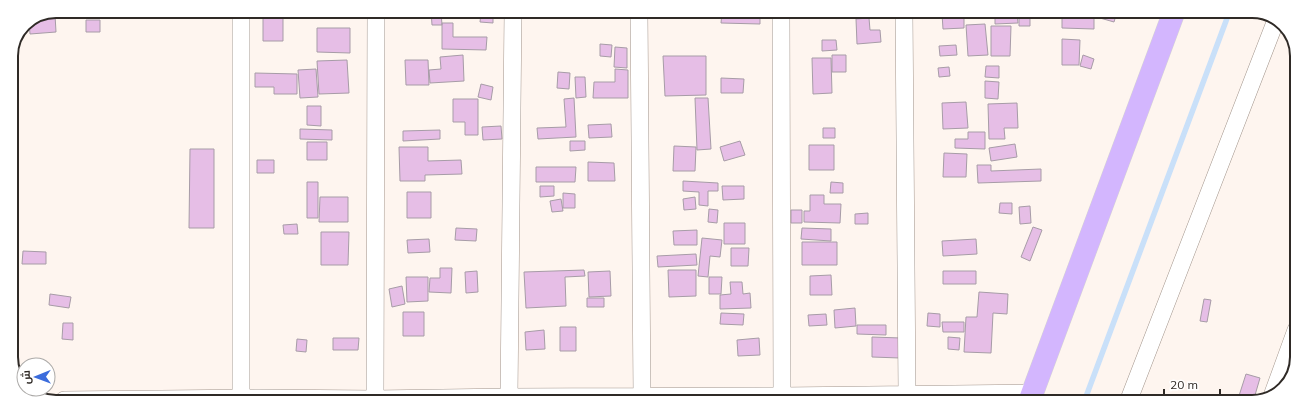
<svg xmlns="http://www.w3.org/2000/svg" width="1308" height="413" viewBox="0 0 1308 413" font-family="Mulish,Cairo,sans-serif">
	<rect width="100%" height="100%" fill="#fef5ef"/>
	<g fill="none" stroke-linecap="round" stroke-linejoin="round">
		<path stroke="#c9e0f9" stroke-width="5.5" d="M1084,402L1229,13"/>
	</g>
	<path fill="#e6bee6" stroke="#a79ca7" d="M321,11H358V16L321,15Z
		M431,11L441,12L442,25H432Z
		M722,12H760V24L721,23Z
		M824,12H845V13L824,14Z
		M1101,12H1117L1114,22L1100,18Z
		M481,13H493V23L480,22Z
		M942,14H964V28L943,29Z
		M1017,14L1018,23L995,24V15Z
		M1019,14H1030V26H1019Z
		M1062,14L1094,15V29L1062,28Z
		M45,15H55L56,32L30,34L29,22Z
		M263,18H283V41H263Z
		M869,18L870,30H880L881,42L857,44L856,19Z
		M86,20H100V32H86Z
		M442,23H453V37H487L486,50L442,49Z
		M985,24L988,55L968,56L966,25Z
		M991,26H1011L1010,56H991Z
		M317,28H350V53L317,52Z
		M1062,39L1080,40L1079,65H1062Z
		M822,40H836L837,50L822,51Z
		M600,44L612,45L611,57L600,56Z
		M956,45L957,55L940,56L939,46Z
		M615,47L627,48V68L614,67Z
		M463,55L464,81L430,83L429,70L441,69L440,57Z
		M832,55H846V72H832Z
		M1083,55L1094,59L1091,69L1080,66Z
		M663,56H706V95L665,96Z
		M812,58H831L832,93L813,94Z
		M347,60L349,93L319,94L317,61Z
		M405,60H428L429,85H406Z
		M986,66H999V78L985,77Z
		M949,67L950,76L939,77L938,68Z
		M316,69L318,97L300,98L298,70Z
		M615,69L628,70V98H593L594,82H615Z
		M558,72L570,73L569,89L557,88Z
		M255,73L297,74V94H274V87H255Z
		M575,77H585L586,97L576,98Z
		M721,78L744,79L743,93H721Z
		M985,81L999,82L998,99L985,98Z
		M481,84L493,87L491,100L478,97Z
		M574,98L576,137L538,139L537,128L566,127L564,99Z
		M695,98H708L711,149L697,150Z
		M453,99H478V135H465V122H453Z
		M966,102L968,128L943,129L942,103Z
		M1017,103L1018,128H1004L1005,139H989L988,104Z
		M307,106H321V126L307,125Z
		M611,124L612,137L589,138L588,125Z
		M501,126L502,139L483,140L482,127Z
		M823,128H835V138H823Z
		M300,129L332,130V140L300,139Z
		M440,130V139L403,141V131Z
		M968,132H985V149L955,148V139H968Z
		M570,141H585V150L570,151Z
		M740,141L745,155L724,161L720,147Z
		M307,142H327V160H307Z
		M1015,144L1017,157L991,161L989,148Z
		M809,145H834V170H809Z
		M674,146L696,147L695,171H673Z
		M399,147H428V161L461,160L462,174L425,175V181H400Z
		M190,149H214V228H189Z
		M944,153L967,154L966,177H943Z
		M257,160H274V173H257Z
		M588,162L614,163L615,181H588Z
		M977,165H991V171L1041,169V181L978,183Z
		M536,167H576L575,182H536Z
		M683,181L718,183V191H708V206L699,205V192L683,191Z
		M307,182H318V218H307Z
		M831,182L843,183V193H830Z
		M540,186H554V196L540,197Z
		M722,186H744V199L723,200Z
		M407,192H431V218H407Z
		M563,193L575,194V208H563Z
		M810,195H824V204H841L840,223L804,222V211H810Z
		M320,197H348V222H319Z
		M695,197L696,209L684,210L683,199Z
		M561,199L563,211L552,212L550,201Z
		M1000,203H1012V214L999,213Z
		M1030,206L1031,223L1020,224L1019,207Z
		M709,209L718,210L717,223L708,222Z
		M791,210H802V223H791Z
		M868,213V224H855V214Z
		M724,223H745V244H724Z
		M297,224L298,234H284L283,225Z
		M1033,227L1042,230L1030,261L1021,257Z
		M456,228L477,229L476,241L455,240Z
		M802,228L831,229V241L801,239Z
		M697,230V245H674L673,231Z
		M321,232H349L348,265H321Z
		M702,238L722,240L720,257L710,256L708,277L698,276Z
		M429,239L430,252L408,253L407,240Z
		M976,239L977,254L943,256L942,241Z
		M802,242H837V265H802Z
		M731,248H749L748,266H731Z
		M23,251L46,252V264H22Z
		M696,254L697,265L658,267L657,256Z
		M440,268H452L451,293L429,292L430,278H440Z
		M584,270L585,276L565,277L566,306L526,308L524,272Z
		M668,270H696V296L669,297Z
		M477,271L478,292L466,293L465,272Z
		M610,271L611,296L589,297L588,272Z
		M943,271H976V284H943Z
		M831,275L832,295H810V276Z
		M406,277H428V301L407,302Z
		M709,277H722L721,294H709Z
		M730,282H742L743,294L750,293L751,308L720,309V295L731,294Z
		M402,286L405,304L392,307L389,289Z
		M979,292L1008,294L1007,314L993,313L991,353L964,352L966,317H977Z
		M50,294L71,297L69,308L49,305Z
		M587,298H604V307H587Z
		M1204,299L1211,300L1207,322L1200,321Z
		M855,308L856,326L835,328L834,310Z
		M403,312H424V336H403Z
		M721,313L744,314L743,325L720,324Z
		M928,313L940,314V327L927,326Z
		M826,314L827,325L809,326L808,315Z
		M942,322H964V332H943Z
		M63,323H73V340L62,339Z
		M857,325H886V335L857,334Z
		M560,327H576V351H560Z
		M544,330L545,349L526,350L525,332Z
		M872,337L901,338L900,358L872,357Z
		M948,337L960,338L959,350L948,349Z
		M333,338H359L358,350H333Z
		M759,338L760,355L738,356L737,340Z
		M297,339L307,340L306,352L296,351Z
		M1246,374L1260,378L1253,402H1237Z"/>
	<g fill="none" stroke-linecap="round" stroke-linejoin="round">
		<g stroke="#a3968d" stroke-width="18">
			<path id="minor" d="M639,12L642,396
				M781,12L782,396
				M904,12L907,393
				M1272,396L1296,330
				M509,397L513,12
				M241,398V11
				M375,399L376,11
				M64,400L259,398L375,399L509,397L782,396L1033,393
				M1128,402L1276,20"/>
		</g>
		<g stroke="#d5d4d4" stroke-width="23">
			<path id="primary" d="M1029,402L1174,12"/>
		</g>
		<use href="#minor" stroke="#fff" stroke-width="17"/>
		<use href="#primary" stroke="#d3b6fe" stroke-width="22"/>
	</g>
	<path d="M0 0H1308V413H0ZM56 18H1252A38 38 0 0 1 1290 56V357A38 38 0 0 1 1252 395H56A38 38 0 0 1 18 357V56A38 38 0 0 1 56 18Z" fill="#fff" fill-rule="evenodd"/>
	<path fill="none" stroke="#2f2a26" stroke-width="2" d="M56 18H1252A38 38 0 0 1 1290 56V357A38 38 0 0 1 1252 395H56A38 38 0 0 1 18 357V56A38 38 0 0 1 56 18Z"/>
	<g transform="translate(36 377) rotate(269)"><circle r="19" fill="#ffffff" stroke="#acaaa8"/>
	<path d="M0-3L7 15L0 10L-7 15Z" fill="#3b6cdc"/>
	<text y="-6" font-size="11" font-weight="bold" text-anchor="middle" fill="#2f2a26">ش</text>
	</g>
	<path d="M1164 389v6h56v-6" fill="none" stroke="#2f2a26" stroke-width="2"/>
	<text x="1170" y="389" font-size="12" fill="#2f2a26" stroke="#ffffff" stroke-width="3" paint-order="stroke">20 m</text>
</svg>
